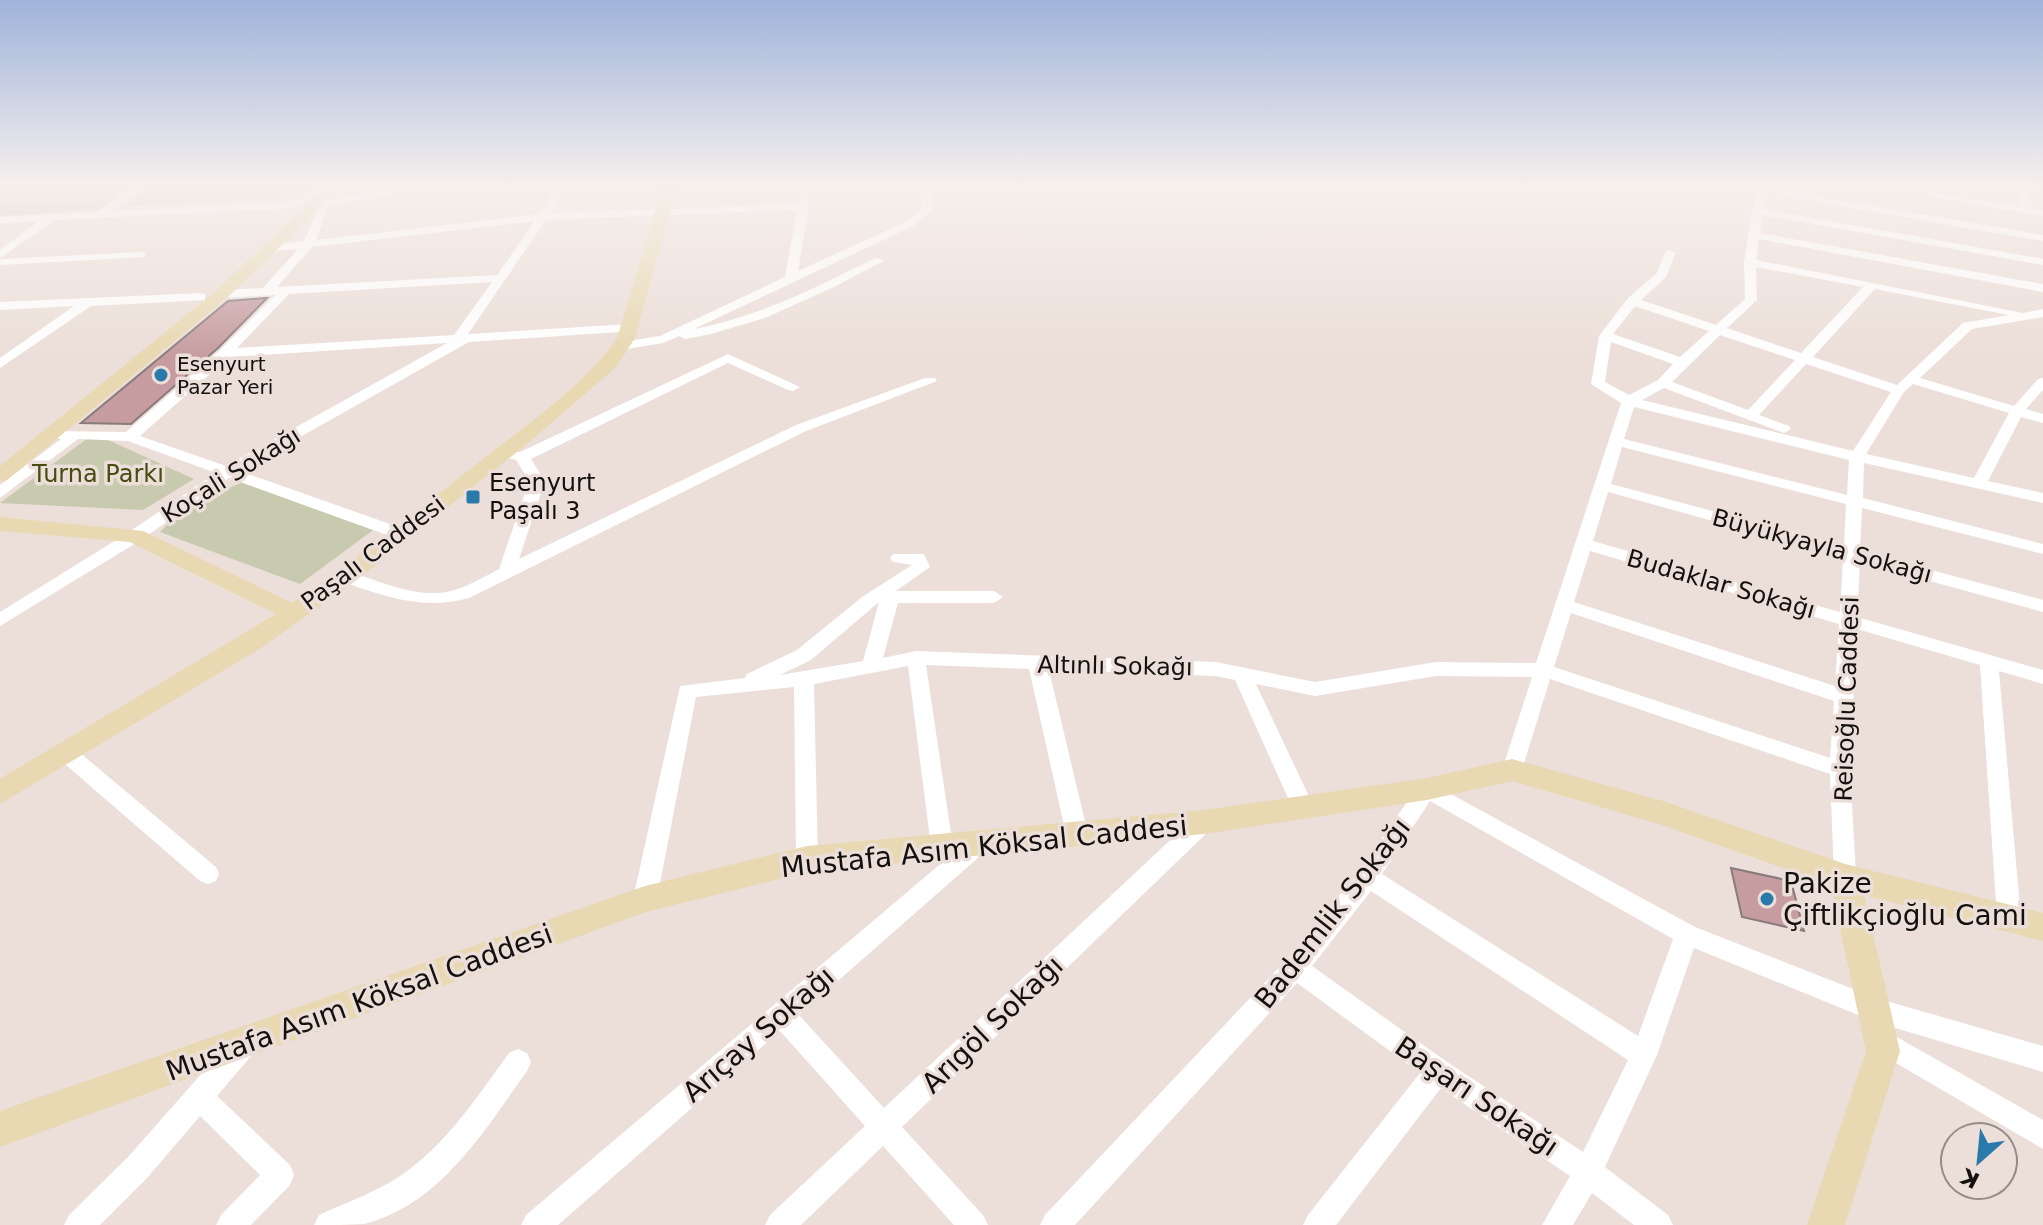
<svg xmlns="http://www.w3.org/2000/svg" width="2043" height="1225" viewBox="0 0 2043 1225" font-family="'DejaVu Sans',sans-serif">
	<rect width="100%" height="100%" fill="#ecded8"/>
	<path fill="#c7caaf" d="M11,186H132L101,209L0,216V191Z
		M152,186H318L276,198L129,206L128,203Z
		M88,438L106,439L194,479L143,510L0,503Z
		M251,479L380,525L300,584L160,532C184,506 218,492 251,479Z"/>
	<path fill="#c69ca0" stroke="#887b7b" stroke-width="2" d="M267,298L218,348L131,424L81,423L228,301Z
		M1731,868L1791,881L1804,931L1742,917Z"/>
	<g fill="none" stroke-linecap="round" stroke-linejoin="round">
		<path fill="#fff" fill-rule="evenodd" d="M135,186H147L112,211L292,202L321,186H334L293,208L55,220L0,258V250L39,221L0,223V217L97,212Z
			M413,186H439L328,206L316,240L539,214L555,186H565L550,213L799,204L802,186H812L798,271L905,222L921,210V186H931V211L913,226L694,329C758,317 817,287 875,258L885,260L836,286L765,318L711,334L685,339L679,336L663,343L621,350L614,346L616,343L660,336L785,277L797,210L546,220L468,334L629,324L635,328L634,331L469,342L240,471L407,530L409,534L407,538H395L229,478L141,540L0,626V612L129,532L216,473L128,441L78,439L0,498V485L61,439L49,437V431L126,432L220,350L275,295L222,298L216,294L222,290L263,288L298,249L273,251L267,248L273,245L304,241L318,210L313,205L315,202ZM535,221L497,275L277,287L312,247ZM492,282L454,335L237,348L289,294ZM447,343L226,466L140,436L229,357Z
			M1756,186L2043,235V241L1765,193L1763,209L2043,259V265L1762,215L1760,233L2043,284V292L1759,239L1756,260L2023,313L2043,309V317L1972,329L1920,378L2014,406L2038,379L2043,378V390L2026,409L2043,414V423L2021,417L1988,481L2043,493V503L1864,463L1863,498L2043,544V554L1862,508L1860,551L2043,600V612L1860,562L1857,617L2043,670V684L1999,671L2021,918L2017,925L2009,928L2001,925L1997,918L1980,665L1857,629L1850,769L1856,877L1853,884L1845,887L1837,884L1834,877L1830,774L1550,679L1522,770L1519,776L1512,778L1505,776L1502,770L1532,677L1436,676L1315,696L1256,684L1314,807L1311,813L1303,816L1295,813L1292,807L1235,680L1216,676L1049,670L1088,834L1085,840L1077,843L1069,840L1066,834L1029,669L926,665L953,847L950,854L942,856L934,854L931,847L908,666L814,684L818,859L815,866L807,868L799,866L796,859L794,687L696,697L657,899L653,906L645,909L637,906L633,899L680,686L745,678L747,674L797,650L862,597L912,565L893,562L890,558L893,554H924L930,567L896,591H994L1003,597L994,603H898L883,658L916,651L1216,662L1315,682L1436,662L1536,663L1621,403L1591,384L1599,336L1628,298L1657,273L1666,250L1676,252L1666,277L1641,300L1716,325L1745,299L1744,262ZM1756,267L1863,287L1801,353L1727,328L1757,300ZM1875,289L2009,315L1963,323L1897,385L1813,357ZM1635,306L1709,331L1680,357L1613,334ZM1720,335L1795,360L1748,410L1672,382ZM1611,342L1673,364L1658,380L1629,395L1605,382ZM1806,364L1891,392L1853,451L1642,400L1664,388L1784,433L1791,429L1789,426L1759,415ZM1913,384L2009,413L1974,478L1866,454L1904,392ZM1634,407L1849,460L1847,495L1624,439ZM1622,447L1846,504L1844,546L1611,484ZM1608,492L1843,557L1840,612L1593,541ZM1590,551L1839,624L1835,686L1574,602ZM879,602L863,661L780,675L811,660ZM1571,613L1834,701L1830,758L1554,667Z
			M1866,186H1892L2022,206L2015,186H2025L2033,208L2043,210V216Z
			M141,252L145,253V257L0,265V259Z
			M201,293L205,294V300L91,306L0,368V358L74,306L0,310V302Z
			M728,354L800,387L793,391L788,390L728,363L531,459L545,481L519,559L796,425L925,378H935L937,381L806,431L469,598C423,611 383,596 340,581L337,577L346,571C382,581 421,602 458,589C472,584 486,576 499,569L529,481L516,460L498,456V450L520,452Z
			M66,745L73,747L216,867L219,874L216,881L208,884L200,881L59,759L56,753L59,747Z
			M1427,781L1695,927L1876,998L2043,1046V1072L1875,1022L1694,948L1657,1055L1605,1167L1668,1215L1673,1225H1634L1592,1193L1573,1225H1542L1570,1176L1441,1088L1336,1225H1303L1308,1215L1420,1073L1297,983L1075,1225H1040L1045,1215L1286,960L1360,870L1420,783ZM1430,801L1673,939L1638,1036L1382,874ZM1371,891L1628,1060L1583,1152L1447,1062L1312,966Z
			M1204,813L1212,816L1215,822L1212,828L902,1127L983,1215L988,1225H954L883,1146L801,1225H765L770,1215L865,1126L780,1031L558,1225H521L526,1215L971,838L979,835L987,838L990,844L987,850L799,1015L884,1108L1196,816Z
			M1881,1028L2043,1120V1149L1872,1049L1868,1040L1872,1031Z
			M242,1035L251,1038L255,1047L251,1056L217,1096L290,1165L294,1175L290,1185L251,1225H216L221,1215L260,1175L200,1116L148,1177L100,1225H64L69,1215L128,1157L233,1038Z
			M518,1049L527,1053L531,1062L527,1071C485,1130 440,1205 364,1224C349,1225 330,1225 314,1225L319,1215C345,1203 373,1193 397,1178C445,1147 476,1098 509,1053Z"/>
		<path fill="#e8d9b2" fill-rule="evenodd" d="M663,186H677L635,338L616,367L527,444L354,582L261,648L0,804V779L276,614L130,542L0,531V517L143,531L292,603C358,558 420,508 482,460C526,425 587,384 617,338Z
			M319,197L324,198V204L228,297L7,480L0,482V466L216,291L314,198Z
			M1512,759L1666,802L1845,864L2043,913V941L1864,895L1900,1051L1845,1225H1807L1866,1051L1831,885L1662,825L1512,781L1427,800L1204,834L807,872L646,912L0,1147V1111L645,886L807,846L1204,810L1427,778Z"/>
	</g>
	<linearGradient id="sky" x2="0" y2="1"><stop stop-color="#a0b3db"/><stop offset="0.52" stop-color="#f6f0ed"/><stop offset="1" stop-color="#f6f0ed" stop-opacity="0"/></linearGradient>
	<rect width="2043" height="358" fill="url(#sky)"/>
	<g fill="#2a79ab" stroke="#ecded8" stroke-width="3">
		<circle cx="161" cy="375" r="8"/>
		<rect x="465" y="489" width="16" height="16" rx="4"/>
		<circle cx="1767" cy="899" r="8"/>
	</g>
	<g text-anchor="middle" stroke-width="7" stroke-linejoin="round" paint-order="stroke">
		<g font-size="20" fill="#14100d" stroke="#ecded8" text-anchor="start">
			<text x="177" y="371">Esenyurt<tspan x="177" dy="23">Pazar Yeri</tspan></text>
		</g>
		<g font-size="24" fill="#484c10" stroke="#ecded8">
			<text x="98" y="482">Turna Parkı</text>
		</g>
		<g font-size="24" fill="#14100d" stroke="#ecded8">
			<text transform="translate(231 475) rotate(-32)" y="8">Koçali Sokağı</text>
			<text transform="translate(1822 546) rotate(15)" y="8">Büyükyayla Sokağı</text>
			<text transform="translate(373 553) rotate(-37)" y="8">Paşalı Caddesi</text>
			<text transform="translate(1721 584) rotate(16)" y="8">Budaklar Sokağı</text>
			<text transform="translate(1115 666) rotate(1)" y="8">Altınlı Sokağı</text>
			<text transform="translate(1847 699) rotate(-88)" y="8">Reisoğlu Caddesi</text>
		</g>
		<g font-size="24" fill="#14100d" stroke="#ecded8" text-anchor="start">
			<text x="489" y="491">Esenyurt<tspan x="489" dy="28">Paşalı 3</tspan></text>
		</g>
		<g font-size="28" fill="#14100d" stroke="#ecded8">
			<text transform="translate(984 846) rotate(-6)" y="10">Mustafa Asım Köksal Caddesi</text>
			<text transform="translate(1332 913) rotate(-52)" y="10">Bademlik Sokağı</text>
			<text transform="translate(359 1002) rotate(-20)" y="10">Mustafa Asım Köksal Caddesi</text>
			<text transform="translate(992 1024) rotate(-44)" y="10">Arıgöl Sokağı</text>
			<text transform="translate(758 1034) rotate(-41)" y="10">Arıçay Sokağı</text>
			<text transform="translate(1477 1096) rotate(34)" y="10">Başarı Sokağı</text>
		</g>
		<g font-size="28" fill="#14100d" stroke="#ecded8" text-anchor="start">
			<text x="1783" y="893">Pakize<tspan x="1783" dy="32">Çiftlikçioğlu Cami</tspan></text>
		</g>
	</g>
	<g transform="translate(1979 1161) rotate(207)"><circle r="38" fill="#ecded8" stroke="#968c87" stroke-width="2"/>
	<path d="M0-6L14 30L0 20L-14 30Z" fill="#2a79ab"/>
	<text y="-12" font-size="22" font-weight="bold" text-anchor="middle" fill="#14100d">K</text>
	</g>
</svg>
